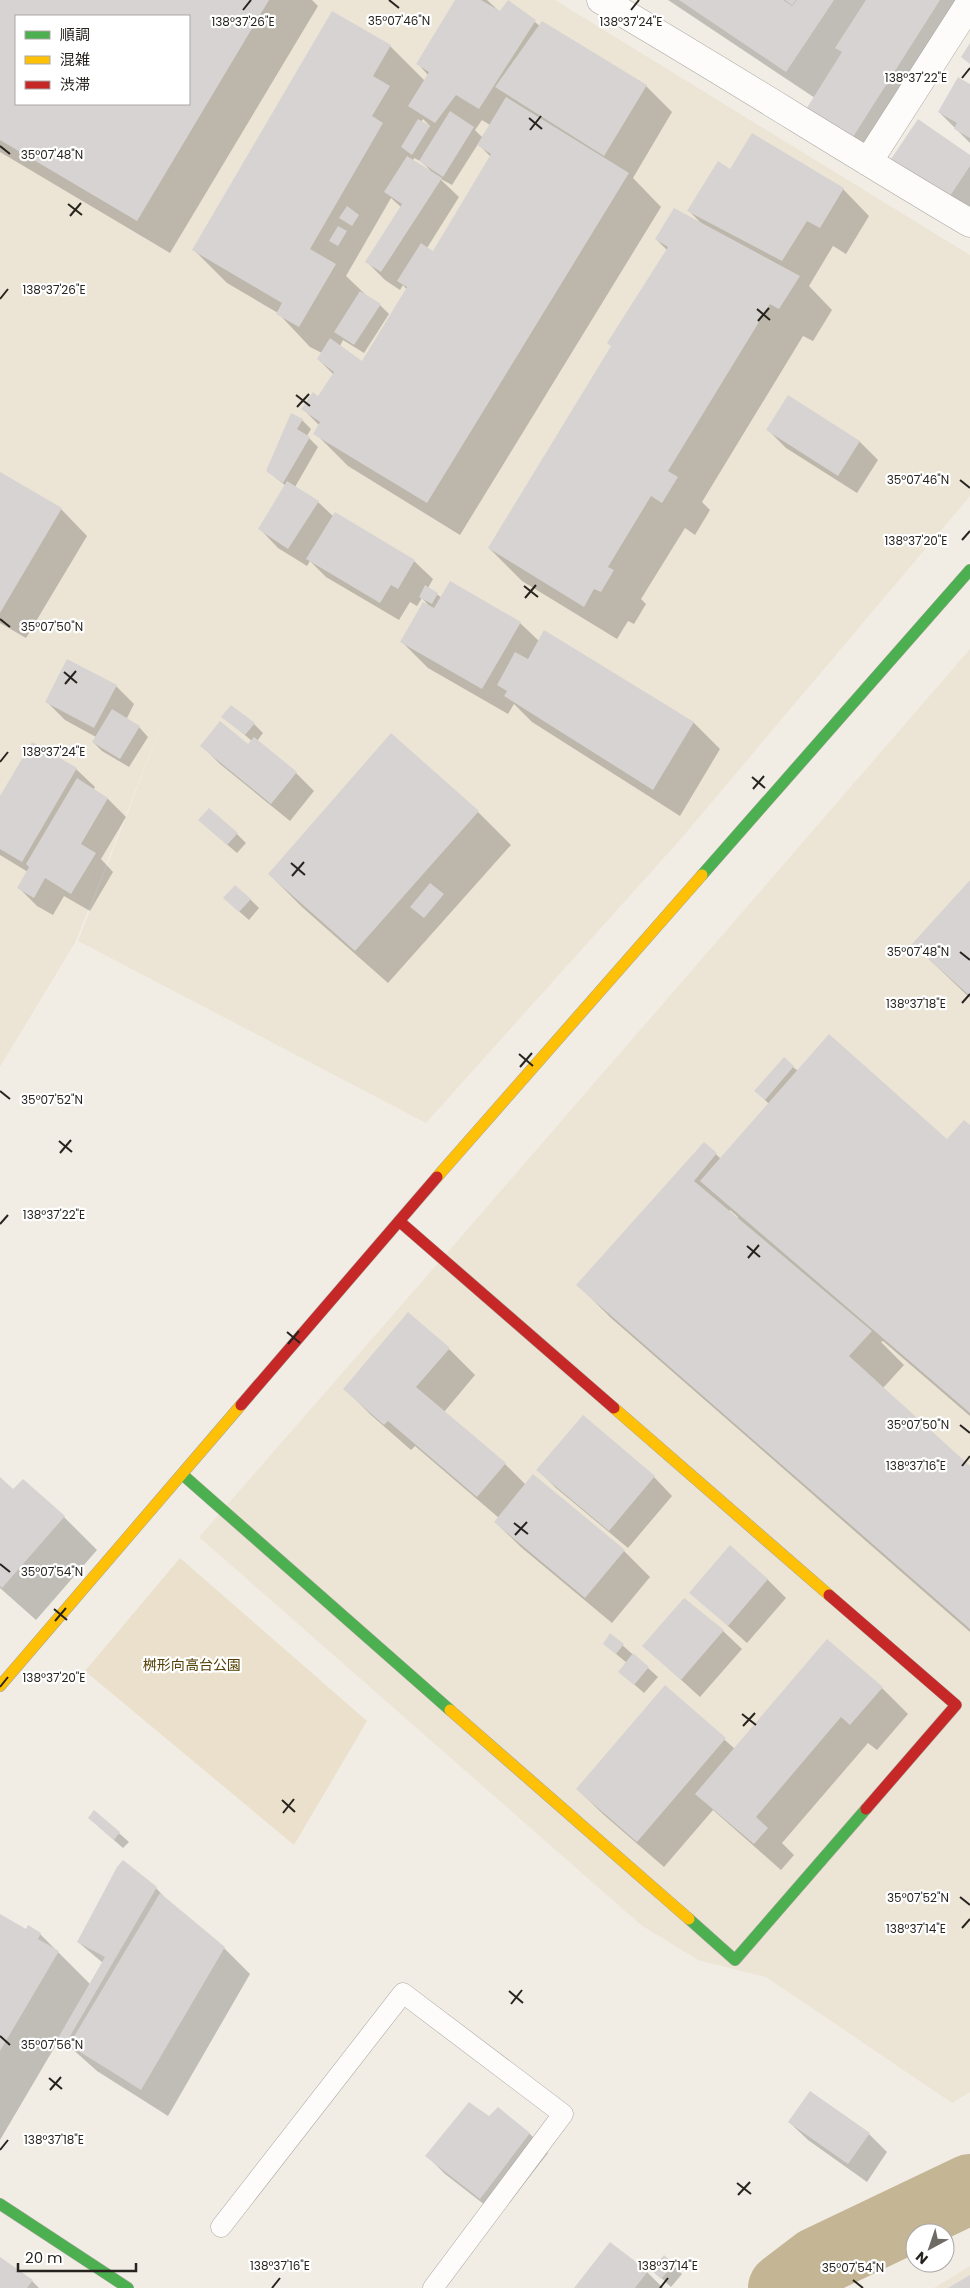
<svg xmlns="http://www.w3.org/2000/svg" width="970" height="2288" viewBox="0 0 970 2288" font-family="Poppins,'Noto Sans JP',sans-serif">
	<rect width="100%" height="100%" fill="#f1ede5"/>
	<path fill="#ece5d5" fill-rule="evenodd" d="M0,0H555L970,255V496L679,841L426,1123L78,941L170,703L76,941L0,1067ZM16,16H189V104H16Z
		M970,649V2092L952,2103L766,1977L698,1960L641,1925L199,1537L460,1238Z
		M970,2266V2288H934Z"/>
	<path fill="#eae0cb" d="M180,1558L367,1721L294,1845L85,1671Z"/>
	<path fill="#0003" fill-rule="evenodd" d="M0,0H312L318,6L170,253L0,152ZM16,16H189V104H16Z
		M457,0H487L501,13L508,1L540,26L646,86L672,112L633,178L661,207L460,535L348,466L315,433L320,426L303,409L318,398L334,375L318,359L322,353L310,347L278,313L227,283L194,250L390,46L425,81L428,75L418,64ZM423,119L430,126V127L421,122ZM482,120L490,125L482,137L475,130ZM478,144L491,157L433,252L427,248L459,197L439,178L452,185ZM414,158L422,162L431,171L413,161ZM391,198L402,208L367,262L385,280L400,290L403,285L407,290L363,363L340,346L343,340L364,353L389,314L380,305L367,296L346,276Z
		M668,0H970L864,165L815,98Z
		M970,86V143L939,112Z
		M970,156V212L887,167Z
		M730,171L843,189L869,216L846,254L833,246L809,286L832,310L813,341L803,336L702,502L710,510L695,535L685,528L641,599L646,604L634,624L628,621L617,639L522,581L489,548L612,347L667,250L656,239L702,224L689,211Z
		M789,397L860,442L878,460L857,493L786,448L768,430Z
		M302,420L311,429L307,436L318,447L295,487L318,502L334,517L336,514L414,561L433,579L428,588L442,598L520,623L539,641L544,631L694,723L720,749L680,816L532,722L514,704L508,714L428,668L402,642L430,607L422,598L417,606L410,602L399,620L326,577L310,561L307,566L278,548L260,529L286,486L267,471Z
		M0,474L61,509L87,536L26,638L0,623Z
		M116,686L134,704L126,720L139,727L148,737L129,767L102,751L93,742L96,737L65,720L47,702Z
		M223,717L254,724L263,733L257,741L296,773L314,791L290,821L220,764L202,746H248L252,741Z
		M392,735L478,812L511,845L388,983L302,907L269,874Z
		M33,743L76,769L95,787L93,790L108,799L126,817L101,859L113,872L90,911L64,896L53,915L37,906L18,887L28,872L0,855V799Z
		M209,829L237,834L246,843L237,853Z
		M970,882V998L913,944Z
		M250,899L259,908L249,920L234,907Z
		M793,1067L798,1071L947,1141L970,1127V1416L883,1341L881,1342L904,1365L883,1388L970,1467V1632L611,1318L578,1285L704,1143L721,1159L769,1104L756,1091ZM730,1210L738,1217L737,1219L729,1212Z
		M449,1349L475,1375L444,1412L505,1464L526,1485L624,1551L650,1577L612,1623L522,1548L495,1522L499,1518L415,1446L411,1450L371,1415L345,1389Z
		M583,1417L654,1477L672,1496L628,1548L556,1488L538,1470Z
		M0,1478L14,1490L23,1480L64,1517L97,1550L36,1620L0,1588Z
		M767,1579L786,1598L747,1643L690,1592Z
		M685,1599L723,1631L742,1649L700,1697L644,1646Z
		M611,1635L658,1677L644,1693L619,1671L627,1663L604,1644Z
		M665,1687L735,1749L882,1688L908,1714L877,1750L868,1743L782,1843L794,1855L781,1870L713,1810L664,1867L604,1815L577,1789Z
		M95,1812L129,1842L123,1848L99,1827Z
		M156,1888L174,1907L224,1948L250,1974L168,2116L97,2071L60,2038L0,2140V1916L26,1931L40,1934L90,1984L103,1963L78,1942Z
		M498,2109L530,2134L548,2153L499,2216L445,2174L427,2156L489,2118Z
		M789,2122L869,2134L887,2152L867,2182L808,2140Z
		M610,2243L647,2272L663,2288H575Z
		M0,2259L32,2281L39,2288H0Z
		M673,2265L682,2274L671,2287L653,2270Z"/>
	<g fill="none" stroke-linecap="round" stroke-linejoin="round">
		<path stroke="#c4b594" stroke-width="70" d="M783,2288L817,2262L970,2189"/>
	</g>
	<path fill="#d7d3d2" fill-rule="evenodd" d="M0,0H269L137,221L0,140ZM16,16H189V104H16Z
		M455,0H481L500,11L508,0L536,20L479,109L456,95L435,123L408,106L429,72L416,64Z
		M679,0H783L792,6L797,0H834L786,72Z
		M785,0H796L792,5Z
		M866,0H940L846,148L800,119L842,52L835,48Z
		M332,11L391,45L373,76L390,86L372,116L383,123L310,249L336,264L299,327L276,314L282,303L192,250Z
		M542,21L647,85L604,156L495,87Z
		M970,43V64L961,57Z
		M958,77L970,84V138L954,129L957,123L938,112Z
		M506,97L629,173L427,503L313,434L320,422L301,409L313,392L318,396L334,372L317,359L330,338L362,361L407,287L397,281L421,243L433,251L491,154L477,145Z
		M450,111L474,127L443,177L419,161Z
		M418,119L430,126L412,155L401,147Z
		M918,119L970,155V166L950,196L921,177L915,187L885,168Z
		M752,133L844,188L820,228L807,221L782,261L687,211L718,161L730,169Z
		M407,156L442,178L381,272L365,262L402,204L384,192Z
		M347,206L359,215L352,226L339,218Z
		M674,208L800,276L779,309L770,304L668,471L678,477L662,503L651,496L608,567L614,570L601,592L594,589L584,607L488,548L611,346L607,343L668,247L655,239Z
		M338,226L347,231L338,246L329,241Z
		M360,291L381,304L354,345L334,332Z
		M788,395L860,441L838,476L766,430Z
		M291,413L303,419L297,429L310,437L283,483L266,471Z
		M0,472L62,508L0,613Z
		M287,481L319,501L288,549L258,529Z
		M335,512L415,560L398,589L391,585L380,603L306,559Z
		M450,581L521,622L482,689L400,642L423,602L434,608Z
		M425,585L438,593L432,604L419,597Z
		M544,630L694,722L653,790L504,696L507,691L497,685L515,652L528,659Z
		M67,659L117,685L94,728L45,702Z
		M231,705L255,723L245,735L221,717Z
		M112,709L140,726L120,759L92,742Z
		M220,721L248,744L254,737L297,772L271,804L200,746Z
		M391,733L479,811L355,951L268,874Z
		M32,742L77,768L22,862L0,849V796Z
		M77,778L108,798L81,844L96,853L71,894L45,878L34,898L17,888L29,867L26,864Z
		M209,808L238,833L227,845L198,820Z
		M970,880V996L912,944Z
		M430,883L444,894L424,918L410,907Z
		M235,885L251,899L239,912L223,898Z
		M829,1034L947,1139L964,1120L970,1125V1413L700,1181Z
		M784,1057L794,1066L765,1100L754,1091Z
		M704,1142L717,1153L694,1181L872,1331L849,1356L970,1466V1629L576,1285Z
		M408,1312L450,1348L416,1387L506,1463L477,1497L388,1421L384,1425L343,1389Z
		M583,1415L655,1476L609,1531L536,1470Z
		M533,1474L625,1550L585,1598L494,1522Z
		M0,1477L13,1489L23,1479L65,1516L2,1588L0,1586Z
		M730,1545L768,1579L728,1626L689,1593Z
		M684,1598L724,1630L681,1680L642,1646Z
		M610,1633L624,1644L616,1654L603,1644Z
		M827,1639L883,1687L850,1725L841,1717L756,1817L768,1828L754,1844L695,1794Z
		M633,1653L649,1667L634,1685L618,1672Z
		M665,1685L726,1738L637,1842L576,1789Z
		M94,1810L120,1832L114,1840L88,1818Z
		M123,1860L157,1887L66,2043L58,2038L105,1957L77,1942L117,1867Z
		M160,1893L225,1947L141,2090L69,2045Z
		M0,1914L26,1929L28,1925L41,1933L38,1939L59,1951L0,2051Z
		M810,2091L870,2133L848,2164L788,2122Z
		M469,2102L489,2116L498,2107L530,2133L480,2199L425,2156Z
		M610,2242L648,2271L635,2288H574Z
		M664,2255L674,2264L661,2279L651,2270Z
		M0,2257L33,2280L27,2288H0Z
		M970,2275V2288H948Z"/>
	<g fill="none" stroke-linecap="round" stroke-linejoin="round">
		<g stroke="#a8a59f" stroke-width="21">
			<path id="lane" d="M221,2227L403,1993L563,2114L433,2288"/>
		</g>
		<g stroke="#a8a59f" stroke-width="29">
			<path id="street" d="M601,0C725,72 846,150 970,223
				M868,162L970,3"/>
		</g>
		<g stroke="#a8a59f" stroke-width="12">
			<path id="fast" d="M702,875L970,570
				M183,1475L450,1710
				M689,1919L735,1960L866,1809
				M0,2204L128,2288"/>
		</g>
		<g stroke="#a8a59f" stroke-width="12">
			<path id="slow" d="M437,1177L702,875
				M614,1408L829,1595
				M0,1686L241,1405
				M450,1710L689,1919"/>
		</g>
		<g stroke="#a8a59f" stroke-width="12">
			<path id="jam" d="M399,1221L614,1408
				M241,1405L437,1177
				M829,1595L956,1705L866,1809"/>
		</g>
		<use href="#lane" stroke="#fdfcfb" stroke-width="20"/>
		<use href="#street" stroke="#fdfcfb" stroke-width="28"/>
		<use href="#fast" stroke="#4caf50" stroke-width="11"/>
		<use href="#slow" stroke="#ffc107" stroke-width="11"/>
		<use href="#jam" stroke="#c62828" stroke-width="11"/>
	</g>
	<path fill="none" stroke="#27241f" stroke-width="2" d="M389,0L399,8M243,10L251,0M631,10L639,0M962,78L970,68M529,118L542,129M530,130L541,116M0,146L10,154M68,204L82,215M70,216L81,203M0,299L8,289M757,309L770,320M758,321L769,308M296,395L310,406M297,407L309,394M960,480L970,488M962,540L970,531M524,586L538,597M525,598L536,585M0,619L10,627M64,672L77,683M65,684L76,671M0,762L8,752M752,777L765,788M753,789L764,776M291,863L305,875M292,876L304,862M960,952L970,960M962,1003L970,994M519,1054L533,1066M520,1067L532,1053M0,1091L10,1099M59,1141L72,1152M60,1153L71,1140M0,1224L8,1215M747,1246L760,1257M748,1258L759,1245M287,1332L300,1343M288,1344L299,1331M960,1425L970,1433M962,1466L970,1456M514,1523L528,1534M515,1535L527,1522M0,1564L10,1572M54,1609L67,1620M55,1621L66,1608M0,1687L8,1677M742,1714L756,1725M743,1726L755,1713M282,1800L295,1812M283,1813L294,1799M960,1897L970,1905M962,1928L970,1919M509,1991L523,2003M511,2004L522,1990M0,2036L10,2045M49,2078L62,2089M50,2090L61,2077M0,2150L8,2140M737,2183L751,2194M738,2195L750,2182M853,2280L863,2288M272,2288L280,2278M660,2288L668,2278"/>
	<g text-anchor="middle" stroke-width="4.5" stroke-linejoin="round" paint-order="stroke">
		<g font-size="14" fill="#544004" stroke="#fff">
			<text x="192" y="1670">桝形向高台公園</text>
		</g>
	</g>
	<g font-size="12" text-anchor="middle" fill="#27241f" stroke="#fff" stroke-width="4.5" stroke-linejoin="round" paint-order="stroke">
		<text x="399" y="25">35°07'46"N</text>
		<text x="243" y="26">138°37'26"E</text>
		<text x="631" y="26">138°37'24"E</text>
		<text x="916" y="82">138°37'22"E</text>
		<text x="52" y="159">35°07'48"N</text>
		<text x="54" y="294">138°37'26"E</text>
		<text x="918" y="484">35°07'46"N</text>
		<text x="916" y="545">138°37'20"E</text>
		<text x="52" y="631">35°07'50"N</text>
		<text x="54" y="756">138°37'24"E</text>
		<text x="918" y="956">35°07'48"N</text>
		<text x="916" y="1008">138°37'18"E</text>
		<text x="52" y="1104">35°07'52"N</text>
		<text x="54" y="1219">138°37'22"E</text>
		<text x="918" y="1429">35°07'50"N</text>
		<text x="916" y="1470">138°37'16"E</text>
		<text x="52" y="1576">35°07'54"N</text>
		<text x="54" y="1682">138°37'20"E</text>
		<text x="918" y="1902">35°07'52"N</text>
		<text x="916" y="1933">138°37'14"E</text>
		<text x="52" y="2049">35°07'56"N</text>
		<text x="54" y="2144">138°37'18"E</text>
		<text x="280" y="2270">138°37'16"E</text>
		<text x="668" y="2270">138°37'14"E</text>
		<text x="853" y="2272">35°07'54"N</text>
	</g>
	<rect x="15" y="15" width="175" height="90" fill="#ffffff" stroke="#a9a7a5"/>
	<rect x="25" y="31" width="25" height="8" fill="#4caf50" stroke="#a9a7a5"/>
	<text x="60" y="40" font-size="15" fill="#27241f">順調</text>
	<rect x="25" y="56" width="25" height="8" fill="#ffc107" stroke="#a9a7a5"/>
	<text x="60" y="65" font-size="15" fill="#27241f">混雑</text>
	<rect x="25" y="81" width="25" height="8" fill="#c62828" stroke="#a9a7a5"/>
	<text x="60" y="90" font-size="15" fill="#27241f">渋滞</text>
	<g transform="translate(930 2248) rotate(220)"><circle r="24" fill="#ffffff" stroke="#a9a7a5"/>
	<path d="M0-4L9 19L0 12L-9 19Z" fill="#6e6a64"/>
	<text y="-8" font-size="14" font-weight="bold" text-anchor="middle" fill="#27241f">N</text>
	</g>
	<path d="M18 2263v8h118v-8" fill="none" stroke="#27241f" stroke-width="2.5"/>
	<text x="25" y="2263" font-size="15" fill="#27241f" stroke="#ffffff" stroke-width="4" paint-order="stroke">20 m</text>
</svg>
